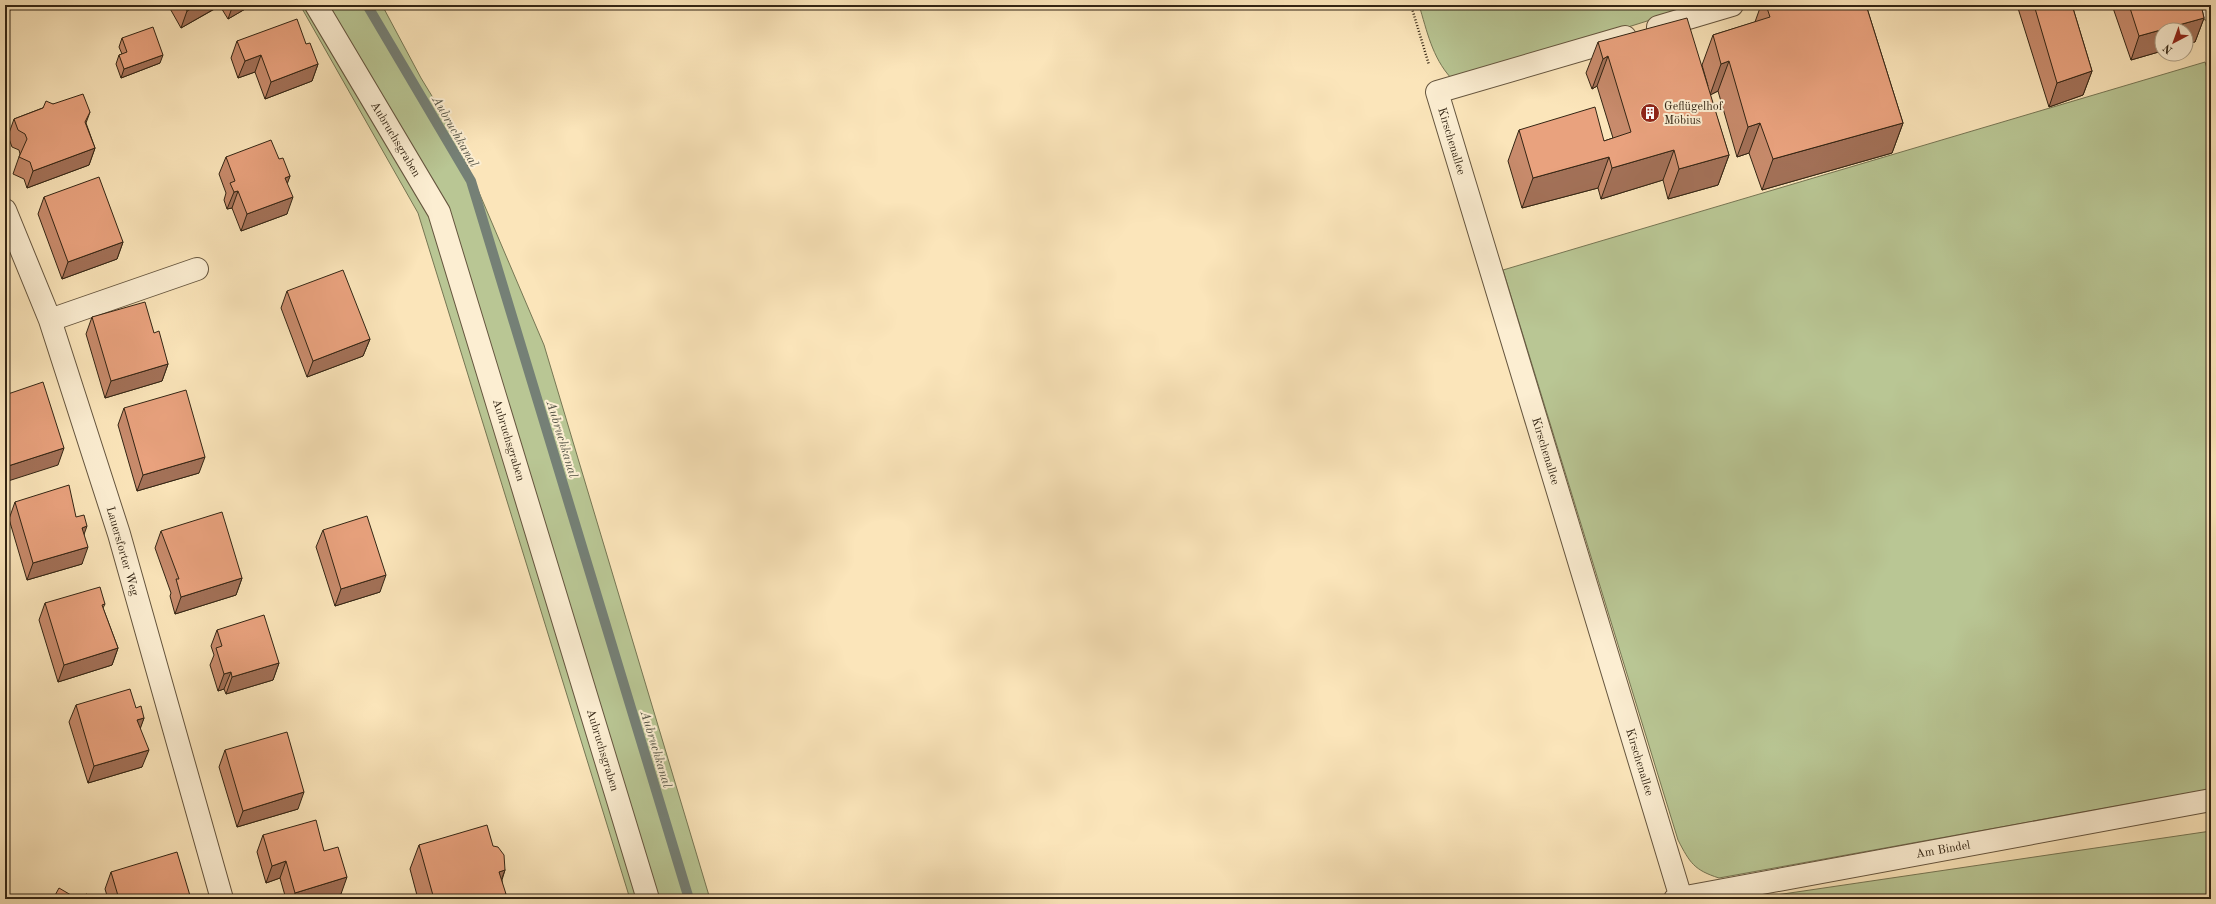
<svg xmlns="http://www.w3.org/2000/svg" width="2216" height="904" viewBox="0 0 2216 904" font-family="'Old Standard TT',serif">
	<rect width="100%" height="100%" fill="#fbe5ba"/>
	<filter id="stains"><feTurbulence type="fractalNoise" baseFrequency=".005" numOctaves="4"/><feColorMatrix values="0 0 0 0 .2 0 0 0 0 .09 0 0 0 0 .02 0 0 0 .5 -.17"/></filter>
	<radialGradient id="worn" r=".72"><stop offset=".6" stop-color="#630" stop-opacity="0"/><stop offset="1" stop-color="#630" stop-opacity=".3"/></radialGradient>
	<path fill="#b9c694" stroke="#767654" d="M300,5H382L421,78L452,129L544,345L710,899H630L418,213Z
		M1419,5H1698L1466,78H1451C1432,57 1427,31 1419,5Z
		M2205,62L2211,81V789L1719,878C1694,870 1690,863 1678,840L1503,270Z
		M2211,831V899H1749Z"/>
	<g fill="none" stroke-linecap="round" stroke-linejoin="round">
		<path stroke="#758076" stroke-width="10" d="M367,5L471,181L689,899"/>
		<g stroke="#65553e" stroke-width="24">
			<path id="minor" d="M316,5L439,212L648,899
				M2210,5L2211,10
				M1658,27L1732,5
				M1625,37L1437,92L1681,898
				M5,210L50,320L119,534L222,899
				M50,320L197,269
				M1675,899L2211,800"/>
		</g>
		<path stroke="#332514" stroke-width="2.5" stroke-dasharray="1 2" stroke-linecap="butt" d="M1411,5L1429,65"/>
		<use href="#minor" stroke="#fceed2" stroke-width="22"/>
	</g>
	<path fill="#c88b6c" stroke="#332514" d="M168,5H252L228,19L220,6L181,28Z
		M1761,5H1866L1903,123L1892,153L1762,190L1749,153L1737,157L1718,91L1710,95L1729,155L1718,185L1668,199L1663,180L1601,199L1598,188L1522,208L1508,161L1519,130L1604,141L1613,138L1597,86L1592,89L1586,73L1598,42L1708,86L1702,65L1713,35L1755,22Z
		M2017,5H2072L2092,71L2083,95L2049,107Z
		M2112,5H2201L2204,18L2195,42L2162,30V51L2131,60Z
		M122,38L160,63L121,78L116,64L119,55L122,54L119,47Z
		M237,41L306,44L318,64L312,81L265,99L255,72L238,78L231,58Z
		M53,104L90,112L86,123L95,148L89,165L27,188L24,179L13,174L20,154L19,150L12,147L8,136L14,119Z
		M226,157L279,159L290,176L287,183V214L241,231L232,208L227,209L224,200L226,193L219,174Z
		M44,197L123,242L117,259L62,279L38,214Z
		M287,291L370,339L363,356L307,377L281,308Z
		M92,317L154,333L168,364L162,381L105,398L86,334Z
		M124,408L199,473L137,491L118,425Z
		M15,502L76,517L84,534L82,564L27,580L9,519Z
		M323,530L380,592L335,606L316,547Z
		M161,531L242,578L236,595L175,614L170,596L171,593L155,548Z
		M45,603L105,604L103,608L118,648L112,665L58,682L39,620Z
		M217,630L279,663L273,680L226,694L224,689L218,691L210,665L214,655L211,646Z
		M76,705L136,708L144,718L140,728L142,767L88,783L69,722Z
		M225,750L298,809L237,827L219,767Z
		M263,835L324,851L341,894L325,899H286L280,878L266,883L257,852Z
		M419,845L493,846L505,870L502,880L504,899H418L410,869Z
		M111,872L191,899H108L105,889Z"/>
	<path fill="#a37158" stroke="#332514" d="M5,5H22L5,12Z
		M198,5H221L181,28L187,11Z
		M233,5H252L228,19Z
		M2204,18L2195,42L2186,44V30H2162V51L2131,60L2139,36Z
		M163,55L160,63L121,78L124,69Z
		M261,55L255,72L238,78L245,61Z
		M1608,56L1597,86L1592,89L1603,59Z
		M1729,61L1718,91L1710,95L1721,64Z
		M318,64L312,81L265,99L271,82Z
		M2092,71L2083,95L2049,107L2057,83Z
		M1760,123L1749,153L1737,157L1748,127Z
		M1903,123L1892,153L1762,190L1773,159Z
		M95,148L89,165L27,188L33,171Z
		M1674,150L1663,180L1601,199L1612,168Z
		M1729,155L1718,185L1668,199L1679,169Z
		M1609,157L1598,188L1522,208L1533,178Z
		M290,176L284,193L285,178Z
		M238,191L232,208L227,209L234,192Z
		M293,197L287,214L241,231L247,214Z
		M123,242L117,259L62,279L68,262Z
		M370,339L363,356L307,377L313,361Z
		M168,364L162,381L105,398L111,381Z
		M64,448L58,465L5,482V467Z
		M205,457L199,473L137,491L143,475Z
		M87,526L81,543L82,528Z
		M88,547L82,564L27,580L33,563Z
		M386,575L380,592L335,606L341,589Z
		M242,578L236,595L175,614L181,597Z
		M118,648L112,665L58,682L64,665Z
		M279,663L273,680L226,694L232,677Z
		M231,672L224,689L218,691L224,674Z
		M144,718L138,735L137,720Z
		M149,750L142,767L88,783L94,766Z
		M304,792L298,809L237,827L243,811Z
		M286,861L280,878L266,883L272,866Z
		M505,870L496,894L499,872Z
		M347,877L341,894L325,899H293L295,893Z
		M506,894L504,899H487Z"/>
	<path fill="#e9a27e" stroke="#332514" d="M184,5H198L187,11Z
		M1766,5H1866L1903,123L1773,159L1760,123L1748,127L1729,61L1721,64L1713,35L1770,17Z
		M2034,5H2072L2092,71L2057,83Z
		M2129,5H2201L2204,18L2139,36Z
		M1687,18L1729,155L1679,169L1674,150L1612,168L1609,157L1533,178L1519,130L1595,107L1604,141L1631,132L1608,56L1603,59L1598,42Z
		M297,19L306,44L310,43L318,64L271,82L261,55L245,61L237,41Z
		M153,27L163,55L124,69L119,55L127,52L122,38Z
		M83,94L90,112L85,122L95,148L33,171L30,162L19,157L27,139L25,134L18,130L14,119L43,108L46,101L53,104Z
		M271,140L279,159L283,158L290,176L285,178L293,197L247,214L238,191L234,192L230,183L235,181L226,157Z
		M99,177L123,242L68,262L44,197Z
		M343,270L370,339L313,361L287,291Z
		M145,302L154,333L159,331L168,364L111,381L92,317Z
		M43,382L64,448L5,467V395Z
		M186,390L205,457L143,475L124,408Z
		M69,485L76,517L84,515L87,526L82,528L88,547L33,563L15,502Z
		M222,512L242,578L181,597L176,579H179L161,531Z
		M367,516L386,575L341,589L323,530Z
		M100,587L105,604L102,605L118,648L64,665L45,603Z
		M264,615L279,663L232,677L231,672L224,674L216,648L222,646L217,630Z
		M130,689L136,708L141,706L144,718L137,720L149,750L94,766L76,705Z
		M287,732L304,792L243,811L225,750Z
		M316,820L324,851L338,847L347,877L295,893L286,861L272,866L263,835Z
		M487,825L493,846L498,847L504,855L505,870L499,872L506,894L487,899H434L419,845Z
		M177,852L191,899H119L111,872Z
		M59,888L76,898L87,894L88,899H53Z"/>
	<defs>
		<g id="building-disc" transform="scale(1)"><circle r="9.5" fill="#8f2418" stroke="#fceed2"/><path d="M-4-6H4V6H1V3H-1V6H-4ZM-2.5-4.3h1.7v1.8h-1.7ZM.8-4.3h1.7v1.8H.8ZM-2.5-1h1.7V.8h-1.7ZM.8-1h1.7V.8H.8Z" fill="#fff"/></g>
	</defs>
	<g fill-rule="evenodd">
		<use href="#building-disc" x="1650" y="113"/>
	</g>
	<g text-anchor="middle" stroke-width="4" stroke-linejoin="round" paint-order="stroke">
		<g font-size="12" fill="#332514" stroke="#fceed2" text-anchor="start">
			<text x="1664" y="110">Geflügelhof<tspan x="1664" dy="14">Möbius</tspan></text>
		</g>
		<g font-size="12" fill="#332514" stroke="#fceed2">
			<text transform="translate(396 139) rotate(59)" y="4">Aubruchsgraben</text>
			<text transform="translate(1452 141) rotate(73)" y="4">Kirschenallee</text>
			<text transform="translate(509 440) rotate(73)" y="4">Aubruchsgraben</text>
			<text transform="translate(1546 451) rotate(73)" y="4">Kirschenallee</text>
			<text transform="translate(123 551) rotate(74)" y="4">Lauersforter Weg</text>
			<text transform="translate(603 750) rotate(73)" y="4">Aubruchsgraben</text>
			<text transform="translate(1640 762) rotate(73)" y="4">Kirschenallee</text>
			<text transform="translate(1943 849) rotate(-10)" y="4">Am Bindel</text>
		</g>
		<g font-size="13" font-style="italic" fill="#545345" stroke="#fceed2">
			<text transform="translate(456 131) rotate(60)" y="5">Aubruchkanal</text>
			<text transform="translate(563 439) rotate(73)" y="5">Aubruchkanal</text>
			<text transform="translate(657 749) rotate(73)" y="5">Aubruchkanal</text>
		</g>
	</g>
	<rect width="2216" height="904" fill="none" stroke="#fbe5ba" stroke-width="20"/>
	<rect x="6" y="6" width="2204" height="892" fill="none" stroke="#332514" stroke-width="2"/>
	<rect x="10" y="10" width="2196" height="884" fill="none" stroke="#332514"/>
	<g transform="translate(2174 42) rotate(221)"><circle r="19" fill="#fceed2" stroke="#ac9e86"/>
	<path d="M0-3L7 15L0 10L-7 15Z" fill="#8f2418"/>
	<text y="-6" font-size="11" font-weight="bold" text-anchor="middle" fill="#332514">N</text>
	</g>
	<rect width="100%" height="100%" filter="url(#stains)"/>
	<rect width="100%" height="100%" fill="url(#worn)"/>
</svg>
